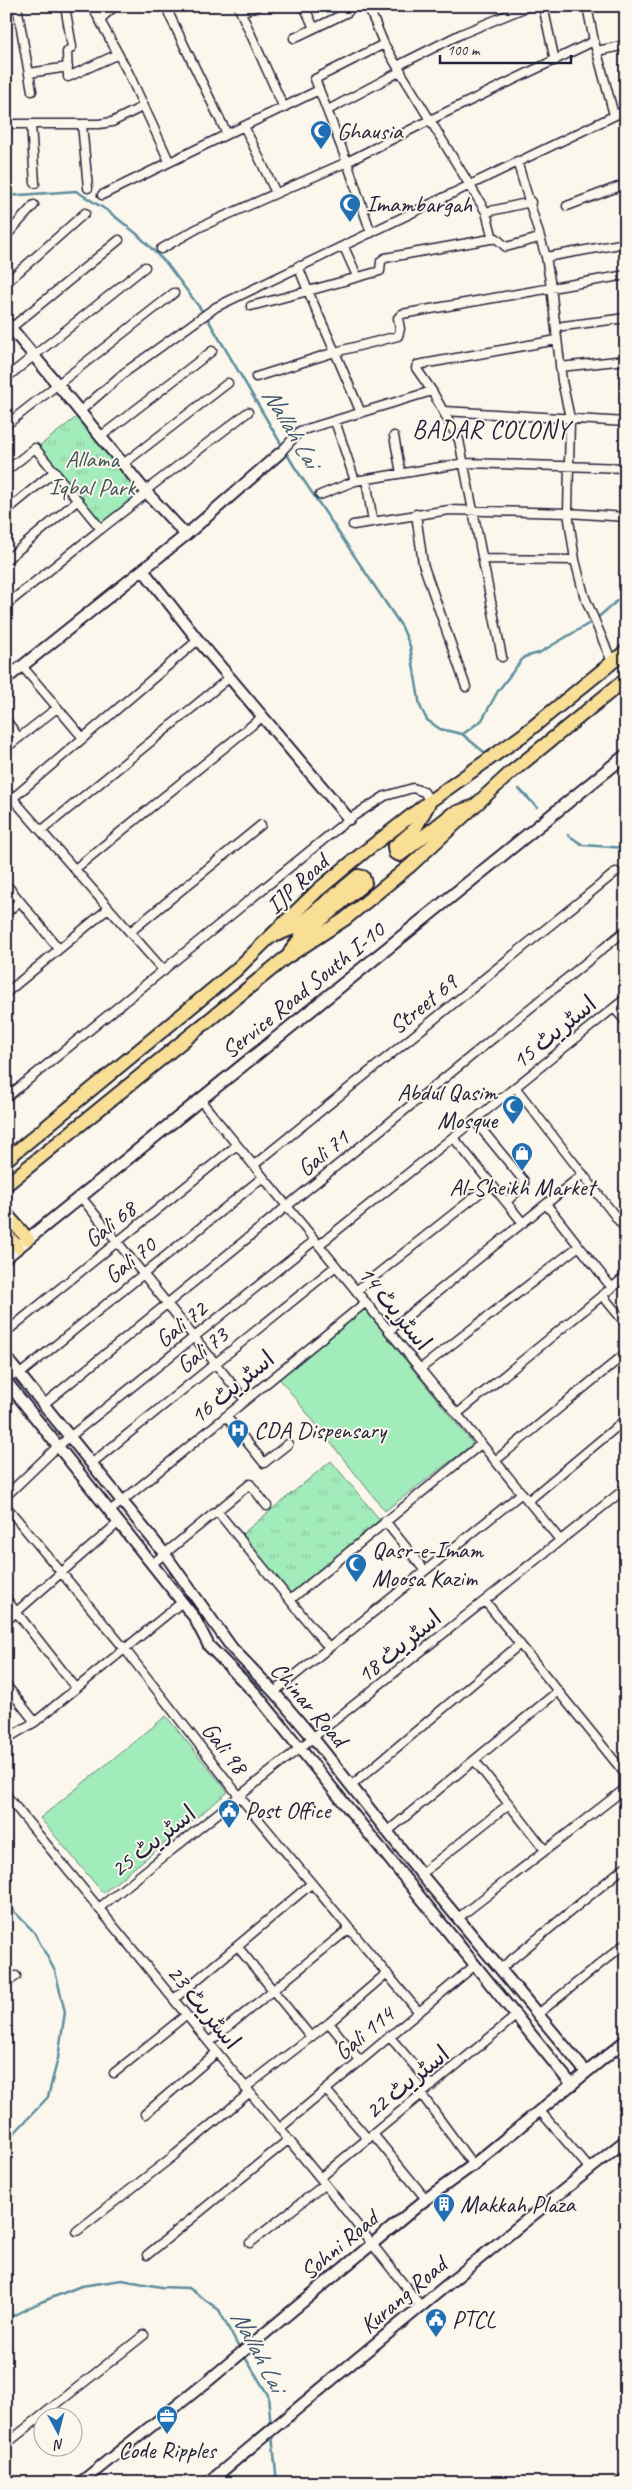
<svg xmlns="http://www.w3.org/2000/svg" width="632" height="2489" viewBox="0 0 632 2489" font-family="Caveat,'Playpen Sans Arabic',sans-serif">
	<defs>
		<pattern id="grass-tufts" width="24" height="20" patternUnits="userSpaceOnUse" patternTransform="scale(1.25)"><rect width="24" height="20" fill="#a2ebba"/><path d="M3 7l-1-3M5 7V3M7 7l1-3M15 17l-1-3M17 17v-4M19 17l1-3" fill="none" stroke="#8bc9a1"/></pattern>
	</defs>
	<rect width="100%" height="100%" fill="#fbf7ec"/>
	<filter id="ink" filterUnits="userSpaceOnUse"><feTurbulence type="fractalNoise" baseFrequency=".02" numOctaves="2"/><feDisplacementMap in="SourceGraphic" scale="10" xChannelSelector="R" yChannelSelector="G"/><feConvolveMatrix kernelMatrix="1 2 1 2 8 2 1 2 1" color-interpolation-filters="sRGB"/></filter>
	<g filter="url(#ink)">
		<path fill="url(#grass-tufts)" stroke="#62867a" d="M79,415L141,493L101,526L38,447Z
			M331,1461L380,1520L291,1594L242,1534Z"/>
		<path fill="#a2ebba" stroke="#62867a" d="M362,1306L473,1444L385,1511L279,1378Z
			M166,1716L228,1792L103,1893L40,1818Z"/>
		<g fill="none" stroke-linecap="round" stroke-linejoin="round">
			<path stroke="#5d8d9f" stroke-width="2.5" d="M6,196L76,191L108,211L137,234L167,264L206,316L294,466L402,627L410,646L420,706L427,720L440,729L462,734L484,752
				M463,734L482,720L498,691L524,657L539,653L595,620L626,593
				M519,789L537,807
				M568,835L583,845L626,848
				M6,1903L34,1932L55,1971L65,2012L58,2058L48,2097L6,2142
				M6,2319L41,2302L81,2286L122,2280L161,2287L189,2288L219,2310L240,2350
				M243,2354L268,2395L271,2427
				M272,2435L277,2483"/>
			<g stroke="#22223b" stroke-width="11">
				<path id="minor" d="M17,6L32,91
					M65,6L72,47L67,52L68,77L118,54
					M92,6L129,74L169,161
					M172,6L169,14L227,134
					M238,6L284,108
					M304,6L314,28
					M368,6L384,44L397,66
					M543,6L555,61
					M587,6L594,41
					M241,12L257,6
					M99,20L115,6
					M294,38L348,12
					M597,51L626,45
					M29,73L68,67
					M328,110L401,71
					M6,124H99L112,122L144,106
					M31,124L35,183
					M82,124L88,188
					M517,161L546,257L551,287L562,381L570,418L568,513L575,560L584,595L612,662
					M276,193L244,126L319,90
					M102,195L244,126
					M567,206L626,184
					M486,212L430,120L594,41L614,115
					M371,233L347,162L430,120L397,66L461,34L529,6
					M6,236L34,205
					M493,239L486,212L531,202
					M344,247L357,276
					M161,249L200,227L347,162L315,79L384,44
					M546,257L626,243
					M298,266L308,291L380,271L381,261L385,258L496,238L506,247L539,238
					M6,283L85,213
					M251,306L308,291L335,352L398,336L400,329L398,318L402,314L626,275
					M563,326L626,318
					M6,332L119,240
					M560,367L626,360
					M256,377L335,352L361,413
					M6,378L145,267
					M444,411L626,422
					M79,412L124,373L216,307L626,110
					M335,421L355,481
					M6,425L174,293
					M394,436L401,473
					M100,437L212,351
					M280,453L300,431L432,391
					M123,464L228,383
					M6,471L35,448L101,529L147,493
					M366,479L373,522
					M145,491L248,412
					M320,495L355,481L465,463L626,468
					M6,511L55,471
					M416,514L423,564L466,687
					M353,525L449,510L568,513L626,517
					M483,559L575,560
					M6,560L78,500
					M6,605L101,529
					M502,657L459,440L432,391L416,368L417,365L557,340
					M22,666L83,738
					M6,720L19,738
					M6,748L57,708
					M6,791L164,971
					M13,798L198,640
					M41,831L229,678
					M75,869L262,717
					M6,884L59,949
					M6,913L20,901
					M130,932L261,825
					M6,993L109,908
					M614,1008L626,1022
					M515,1087L626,1230
					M6,1098L349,819L385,796L413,788L424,792L430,801
					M201,1101L560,1540
					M474,1120L524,1181V1185L506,1202
					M453,1137L523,1223
					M254,1165L616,872
					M81,1197L245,1400
					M546,1204L612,1288
					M319,1245L626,998
					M356,1291L491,1184
					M602,1295L626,1324
					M389,1331L583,1174
					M6,1332L237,1145
					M420,1369L579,1246
					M6,1375L20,1374L263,1177
					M44,1404L626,930
					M457,1414L626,1276
					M226,1416L264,1463L288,1444
					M495,1461L626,1353
					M92,1463L336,1266
					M6,1496L57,1447L315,1240
					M528,1501L626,1419
					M6,1506L124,1648L239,1796L418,2011
					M110,1511L366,1302
					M217,1511L329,1648
					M385,1521L425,1571
					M152,1564L250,1484L267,1506
					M6,1599L76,1688
					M290,1600L481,1444
					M485,1601L626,1775
					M6,1621L118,1523
					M6,1685L35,1722
					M274,1692L522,1493
					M6,1739L35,1722L181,1603
					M475,1761L545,1850
					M352,1785L520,1644
					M6,1795L325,2184L420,2305
					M388,1831L557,1692
					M421,1874L509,1804
					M99,1908L626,1488
					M458,1918L626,1788
					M237,1946L311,2037
					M500,1969L626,1866
					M6,1983L16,1976
					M174,1999L311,1884
					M538,2014L626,1943
					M329,2023L360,2061
					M389,2036L432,2086
					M209,2042L350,1928
					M114,2073L186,2015
					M245,2088L329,2023L387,1973
					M326,2090L368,2139
					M422,2095L473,2165
					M540,2111L590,2169
					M145,2114L216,2053
					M279,2129L474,1966
					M373,2134L426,2199
					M320,2178L517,2015
					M77,2231L176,2154L249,2093
					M250,2243L325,2184
					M147,2255L288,2140
					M6,2444L144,2335
					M618,2483L626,2477"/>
			</g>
			<g stroke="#22223b" stroke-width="14">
				<path id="tertiary" d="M6,322L147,493L186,535
					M143,570L198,640L349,819
					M6,679L186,535L280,453
					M6,1358L164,1553L232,1648L274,1692L314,1739L421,1874L586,2072
					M6,1381L194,1617L209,1646L256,1694L572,2085
					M80,2483L209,2380L426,2199L473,2165L626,2040
					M208,2483C346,2367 485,2253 626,2140"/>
			</g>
			<g stroke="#22223b" stroke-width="15">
				<path id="secondary" d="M6,1257L626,755"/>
			</g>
			<g stroke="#22223b" stroke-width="16">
				<path id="trunk" d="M428,805L415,829L394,847L395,853L400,855L452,814L472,807
					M276,935L296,927L358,876L363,877L365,883L301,937L290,952
					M6,1160L236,970L318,890L364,852L430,801L523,735L626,651
					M6,1185L284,959L345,919L411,865L508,775L626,679
					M6,1214L28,1239
					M6,1234L18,1247"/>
			</g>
			<use href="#minor" stroke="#fbf7ec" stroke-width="8"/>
			<use href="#tertiary" stroke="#fbf7ec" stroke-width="10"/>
			<use href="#secondary" stroke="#fbf7ec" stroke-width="11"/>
			<use href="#trunk" stroke="#f9df96" stroke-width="12"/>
		</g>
	</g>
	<defs>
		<g id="mosque-pin" transform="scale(1.125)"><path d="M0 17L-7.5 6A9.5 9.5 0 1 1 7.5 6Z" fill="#1f6fb2" stroke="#fbf7ec"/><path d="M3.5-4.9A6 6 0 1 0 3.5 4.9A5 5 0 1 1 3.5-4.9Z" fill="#fff"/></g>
		<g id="shop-pin" transform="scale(1.125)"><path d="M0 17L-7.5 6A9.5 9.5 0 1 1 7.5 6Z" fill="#1f6fb2" stroke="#fbf7ec"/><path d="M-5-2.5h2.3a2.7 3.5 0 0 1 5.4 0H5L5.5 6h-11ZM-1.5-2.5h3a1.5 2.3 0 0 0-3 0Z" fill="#fff"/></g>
		<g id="hospital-pin" transform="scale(1.125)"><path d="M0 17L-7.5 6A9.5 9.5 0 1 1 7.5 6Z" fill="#1f6fb2" stroke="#fbf7ec"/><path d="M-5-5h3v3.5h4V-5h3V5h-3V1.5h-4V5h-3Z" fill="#fff"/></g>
		<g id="civic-pin" transform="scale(1.125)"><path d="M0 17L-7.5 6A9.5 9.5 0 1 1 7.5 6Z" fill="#1f6fb2" stroke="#fbf7ec"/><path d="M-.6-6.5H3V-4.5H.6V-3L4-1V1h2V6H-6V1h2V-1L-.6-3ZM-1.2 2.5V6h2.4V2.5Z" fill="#fff"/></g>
		<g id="building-pin" transform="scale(1.125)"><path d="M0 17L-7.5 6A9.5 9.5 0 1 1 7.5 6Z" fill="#1f6fb2" stroke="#fbf7ec"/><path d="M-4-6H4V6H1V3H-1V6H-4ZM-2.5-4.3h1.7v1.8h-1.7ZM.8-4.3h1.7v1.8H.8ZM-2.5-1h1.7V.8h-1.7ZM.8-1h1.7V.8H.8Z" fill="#fff"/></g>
		<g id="office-pin" transform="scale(1.125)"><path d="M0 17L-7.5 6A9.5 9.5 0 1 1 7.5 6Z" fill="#1f6fb2" stroke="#fbf7ec"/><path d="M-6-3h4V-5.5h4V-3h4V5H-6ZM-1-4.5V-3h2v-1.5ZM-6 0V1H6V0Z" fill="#fff"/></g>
	</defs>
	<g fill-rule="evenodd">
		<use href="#mosque-pin" x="321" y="131"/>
		<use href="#mosque-pin" x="350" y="204"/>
		<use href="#mosque-pin" x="513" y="1106"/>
		<use href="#shop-pin" x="522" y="1153"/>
		<use href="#hospital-pin" x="238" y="1430"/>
		<use href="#mosque-pin" x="356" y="1564"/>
		<use href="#civic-pin" x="229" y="1810"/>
		<use href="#building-pin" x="444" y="2204"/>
		<use href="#civic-pin" x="436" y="2319"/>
		<use href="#office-pin" x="167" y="2416"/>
	</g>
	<g text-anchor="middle" stroke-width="4" stroke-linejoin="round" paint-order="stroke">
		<g font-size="24" fill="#22223b" stroke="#fbf7ec" text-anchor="start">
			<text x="337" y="139">Ghausia</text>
			<text x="366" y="212">Imambargah</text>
			<text x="497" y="1100" text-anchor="end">Abdul Qasim<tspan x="497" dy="28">Mosque</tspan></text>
			<text x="522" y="1195" text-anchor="middle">Al-Sheikh Market</text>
			<text x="254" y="1438">CDA Dispensary</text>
			<text x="372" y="1558">Qasr-e-Imam<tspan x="372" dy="28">Moosa Kazim</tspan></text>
			<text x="245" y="1818">Post Office</text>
			<text x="460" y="2212">Makkah Plaza</text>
			<text x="452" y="2327">PTCL</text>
			<text x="167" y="2458" text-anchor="middle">Code Ripples</text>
		</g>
		<g font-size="24" fill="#42545b" stroke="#fbf7ec">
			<text x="92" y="467">Allama<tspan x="92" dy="28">Iqbal Park</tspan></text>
		</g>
		<g font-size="24" fill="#22223b" stroke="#fbf7ec">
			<text transform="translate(297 884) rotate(-43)" y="8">IJP Road</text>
			<text transform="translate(303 990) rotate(-39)" y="8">Service Road South I-10</text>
			<text transform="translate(423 1004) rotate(-39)" y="8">Street 69</text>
			<text transform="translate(554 1032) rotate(-39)" y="8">اسٹریٹ 15</text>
			<text transform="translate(323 1153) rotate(-39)" y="8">Gali 71</text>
			<text transform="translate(110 1224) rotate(-39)" y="8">Gali 68</text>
			<text transform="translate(130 1260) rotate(-39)" y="8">Gali 70</text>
			<text transform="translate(395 1308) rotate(51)" y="8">اسٹریٹ 14</text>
			<text transform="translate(181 1324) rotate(-39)" y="8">Gali 72</text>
			<text transform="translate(202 1350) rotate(-39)" y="8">Gali 73</text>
			<text transform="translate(232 1387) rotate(-39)" y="8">اسٹریٹ 16</text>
			<text transform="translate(399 1646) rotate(-39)" y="8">اسٹریٹ 18</text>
			<text transform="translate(309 1704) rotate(49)" y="8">Chinar Road</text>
			<text transform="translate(225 1748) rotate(52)" y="8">Gali 98</text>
			<text transform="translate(153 1841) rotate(-38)" y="8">اسٹریٹ 25</text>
			<text transform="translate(204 2007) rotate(51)" y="8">اسٹریٹ 23</text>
			<text transform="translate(364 2033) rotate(-40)" y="8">Gali 114</text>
			<text transform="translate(407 2082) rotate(-39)" y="8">اسٹریٹ 22</text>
			<text transform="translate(339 2245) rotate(-40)" y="8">Sohni Road</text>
			<text transform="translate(403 2295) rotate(-40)" y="8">Kurang Road</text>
		</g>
		<g font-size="25" font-style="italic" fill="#40586d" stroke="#fbf7ec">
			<text transform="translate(292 427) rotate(59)" y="9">Nallah Lai</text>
			<text transform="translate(259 2350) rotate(62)" y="9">Nallah Lai</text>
		</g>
		<g font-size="25" letter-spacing="1" fill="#22223b" stroke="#fbf7ec">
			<text x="491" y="438">BADAR COLONY</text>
		</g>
	</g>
	<rect width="632" height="2489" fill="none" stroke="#fbf7ec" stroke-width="25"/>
	<rect x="12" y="12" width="607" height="2464" fill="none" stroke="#22223b" stroke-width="2" filter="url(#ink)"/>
	<g transform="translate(58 2432) rotate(173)"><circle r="24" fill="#fbf7ec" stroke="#a4a2a5"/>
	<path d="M0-4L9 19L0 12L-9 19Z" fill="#1f6fb2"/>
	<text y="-8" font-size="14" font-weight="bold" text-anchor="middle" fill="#22223b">N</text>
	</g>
	<path d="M440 55v8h131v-8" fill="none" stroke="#22223b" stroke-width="2.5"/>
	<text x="447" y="55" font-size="15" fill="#22223b" stroke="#fbf7ec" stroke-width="4" paint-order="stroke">100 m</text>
</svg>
